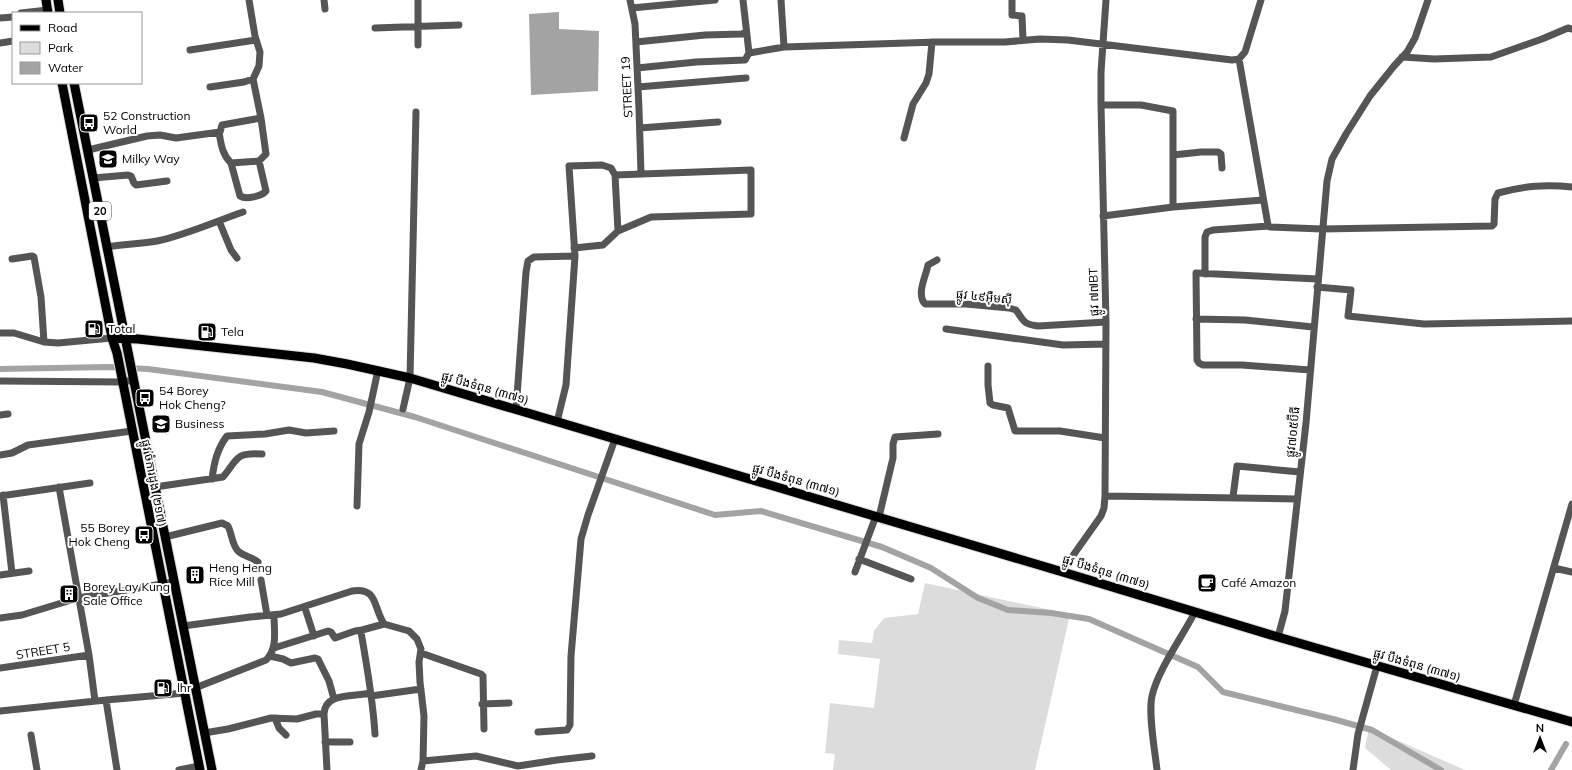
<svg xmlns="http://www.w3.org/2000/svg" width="1572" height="770" viewBox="0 0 1572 770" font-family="Mulish,'Noto Sans Khmer',sans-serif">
	<rect width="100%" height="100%" fill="#fff"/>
	<path fill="#dcdcdc" d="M925,583L1070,614L1035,770H833L835,754L825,753L830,703L874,708L880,659L838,654L839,640L872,643L874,631L884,618L918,614Z
		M1369,728L1465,770H1391L1365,748Z"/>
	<path fill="#a3a3a3" d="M559,12V29L599,31L598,91L531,95L529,14Z"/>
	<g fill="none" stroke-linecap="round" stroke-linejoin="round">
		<path stroke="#a3a3a3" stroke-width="6" d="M0,369L109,367L148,369L322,392L415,417L715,515L761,511L882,547L931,568L978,598L1008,610L1051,613L1089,619L1198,667L1223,692L1333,719L1372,730L1441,770
			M1551,770L1566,744"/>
		<g stroke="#dbdbdb" stroke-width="11">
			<path id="major" d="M46,0L48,13
				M58,0L60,13
				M62,83L112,338L117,353L200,770
				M74,83L212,770
				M112,338L138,339L314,358L347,364L410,378L1066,573L1278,637L1572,722"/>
		</g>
		<path stroke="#555" stroke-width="7" d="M324,0L325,9
			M630,0L635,24L639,109L641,174
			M781,0L784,47
			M1012,0V15L1022,16L1023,40
			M632,8L715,0
			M21,13L48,10
			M0,18L13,17
			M375,28L459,25
			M636,42L705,35L742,34L746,32
			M0,43L13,41
			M418,45V0
			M190,50L256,40
			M749,53L784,47L937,42H1005L1040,39L1068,40L1232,60L1239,59L1245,52L1261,0
			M1402,57L1434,59L1491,57L1542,39L1568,28L1572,29
			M1239,59L1268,225L1270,227L1322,229L1492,226L1494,224L1495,199L1498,193C1525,186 1545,184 1572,187
			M637,68L696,62L745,60L749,53L743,0
			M210,87L244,82L253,79
			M638,87L746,78
			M1101,105H1141L1173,111V207
			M640,128L718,122
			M219,132C221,144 222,154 231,163L259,161L266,154L261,118L253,79L259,66L260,52L255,36L249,0
			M904,138L913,104L926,83L929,74L932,42
			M88,150L147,136L160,135L176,138L220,132L222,125L261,118
			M1173,155L1201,152H1218L1221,154L1222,168
			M231,163L240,196C246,200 262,196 266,191L259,161
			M93,178L128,175L131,176L134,183L136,185L167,181
			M1103,216L1173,207L1263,200
			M219,221L231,250L237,258
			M107,247C123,244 140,244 157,241C186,235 214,222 243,212
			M574,248L603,245L618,231L651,217L751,214V170L615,175
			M12,259L32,256L34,257L41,297L44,342
			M937,260L928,265C926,276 916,294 925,304H966L1009,308L1016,310C1024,321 1023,324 1038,326L1106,322
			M1205,274V237L1207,232L1213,230L1269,226
			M1317,287L1351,290L1348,316L1424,324L1572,321
			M1196,319L1245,320L1313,327
			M946,329L1063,345L1106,344
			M0,333H14L44,342L58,343L112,338
			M988,366V385L990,403L993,405L1008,408L1015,431H1060L1105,438
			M1310,370L1242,365H1203L1199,363L1197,360L1196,273L1318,279
			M0,381L122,382L134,380
			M403,409L410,378L416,112
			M516,410L526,272L528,261L534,257L575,256
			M0,415L8,414
			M557,422L566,385L575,256L569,166L602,165L611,168L615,175L618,231
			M0,455L12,453L28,445L132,431
			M212,479C214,463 217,449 227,436L265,434L289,430L306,433L334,431
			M59,487L89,655L95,701
			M155,487L223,477C238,459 235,452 262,454
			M3,495L12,573
			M0,496L90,483
			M1105,496L1297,499
			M1233,497L1237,466L1300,472
			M357,506L359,444L369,412L378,370
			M879,517L893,458V444L895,437L938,434
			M165,537L222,523L228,526C232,534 232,545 238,551C243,556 252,557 258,562
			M859,559L911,579
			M1554,568L1572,572
			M1062,571L1101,516L1104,508L1105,496L1106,322L1101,105V72L1106,0
			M855,572L876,516
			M0,575L29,571
			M261,580L267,615
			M305,608L314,636
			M0,618L22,615L78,598L174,582
			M183,626L250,617L281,614L352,591C378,587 373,607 384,624L409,631L417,639L421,649L419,662L420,682L424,716L423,761L421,770
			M1278,637L1285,611L1306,423L1327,181L1332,159L1346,134L1370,96L1394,66L1407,52L1415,38L1428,0
			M274,648L328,631L331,632L335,638L355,631L362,630
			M421,653L481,674L483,676L484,729
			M270,656L283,659L291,663L315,658L318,659L329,681L334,699
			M0,668L89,655
			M195,688L266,660C278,649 274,630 274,615
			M371,696L421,689
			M106,700L117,770
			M482,704L509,703
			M1514,705L1572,504
			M0,711L106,700L185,693
			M275,718L279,728L286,735
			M538,732L567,730L570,725L571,656L581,539L588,515L615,439
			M204,733L228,729L271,718L297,719L316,714H324
			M375,734C373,700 367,666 361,632L362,630L384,624
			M31,735L37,770
			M325,742H350
			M423,761L476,756L518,766L557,760L592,756
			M179,770L199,766
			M327,770L324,714C325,692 354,697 370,693
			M1157,770C1155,751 1148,714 1152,696C1158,670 1182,637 1195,612
			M1353,770L1358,734L1377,666"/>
		<use href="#major" stroke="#000" stroke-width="9"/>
	</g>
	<defs>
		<g id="bus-square" transform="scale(1)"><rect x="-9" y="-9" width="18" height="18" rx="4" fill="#000" stroke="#fff"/><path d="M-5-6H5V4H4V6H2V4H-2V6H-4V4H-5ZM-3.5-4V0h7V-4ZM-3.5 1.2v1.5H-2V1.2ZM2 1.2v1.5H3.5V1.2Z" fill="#fff"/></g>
		<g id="school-square" transform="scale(1)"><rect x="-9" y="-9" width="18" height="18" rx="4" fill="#000" stroke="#fff"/><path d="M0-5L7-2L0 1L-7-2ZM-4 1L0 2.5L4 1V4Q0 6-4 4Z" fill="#fff"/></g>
		<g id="fuel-square" transform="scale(1)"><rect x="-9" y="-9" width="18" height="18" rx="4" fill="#000" stroke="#fff"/><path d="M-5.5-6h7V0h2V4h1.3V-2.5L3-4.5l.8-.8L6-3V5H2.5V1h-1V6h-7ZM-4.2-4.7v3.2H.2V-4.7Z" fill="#fff"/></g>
		<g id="university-square" transform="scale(1)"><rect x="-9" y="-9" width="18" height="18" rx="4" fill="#000" stroke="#fff"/><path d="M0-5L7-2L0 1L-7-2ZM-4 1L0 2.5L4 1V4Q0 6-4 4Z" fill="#fff"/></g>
		<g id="building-square" transform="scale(1)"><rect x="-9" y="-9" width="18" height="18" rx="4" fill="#000" stroke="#fff"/><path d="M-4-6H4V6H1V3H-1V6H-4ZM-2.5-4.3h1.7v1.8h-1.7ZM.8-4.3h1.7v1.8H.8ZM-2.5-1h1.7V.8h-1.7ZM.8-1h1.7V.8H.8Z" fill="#fff"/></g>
		<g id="cafe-square" transform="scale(1)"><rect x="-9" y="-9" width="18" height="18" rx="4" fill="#000" stroke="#fff"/><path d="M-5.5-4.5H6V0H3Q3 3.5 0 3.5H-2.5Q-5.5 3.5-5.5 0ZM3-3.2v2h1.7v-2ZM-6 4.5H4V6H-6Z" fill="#fff"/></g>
	</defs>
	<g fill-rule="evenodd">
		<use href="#bus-square" x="89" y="123"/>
		<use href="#school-square" x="108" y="159"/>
		<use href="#fuel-square" x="94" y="329"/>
		<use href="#fuel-square" x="207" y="332"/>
		<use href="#bus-square" x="145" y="398"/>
		<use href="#university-square" x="161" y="424"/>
		<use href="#bus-square" x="144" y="535"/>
		<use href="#building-square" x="195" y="575"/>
		<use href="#cafe-square" x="1207" y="583"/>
		<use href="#building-square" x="69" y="594"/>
		<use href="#fuel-square" x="163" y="688"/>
	</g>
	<g text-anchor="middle" stroke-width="4" stroke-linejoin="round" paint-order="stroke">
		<rect fill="#fff" stroke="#4c4c4c" stroke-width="1" x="89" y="202" width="22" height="18" rx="3"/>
		<g font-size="11" font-weight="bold" fill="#000">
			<text x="100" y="215">20</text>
		</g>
		<g font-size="12" fill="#000" stroke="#fff">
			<text transform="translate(627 87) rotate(-93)" y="4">STREET 19</text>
			<text transform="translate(1094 292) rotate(-92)" y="4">ផ្លូវ ៧៧BT</text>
			<text transform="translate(984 297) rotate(6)" y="4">ផ្លូវ ៤៩អ៊ឹមស៊ី</text>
			<text transform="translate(485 388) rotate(16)" y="4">ផ្លូវ បឹងទំពុន (៣៧១)</text>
			<text transform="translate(1293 432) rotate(-84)" y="4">ផ្លូវ៧០៥ប៊ីធី</text>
			<text transform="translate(796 480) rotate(16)" y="4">ផ្លូវ បឹងទំពុន (៣៧១)</text>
			<text transform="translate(154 483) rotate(79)" y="4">ផ្លូវ ចំការដូង (២១៧)</text>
			<text transform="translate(1106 572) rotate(17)" y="4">ផ្លូវ បឹងទំពុន (៣៧១)</text>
			<text transform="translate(43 651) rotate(-9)" y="4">STREET 5</text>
			<text transform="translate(1417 665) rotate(16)" y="4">ផ្លូវ បឹងទំពុន (៣៧១)</text>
		</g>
		<g font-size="12" fill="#000" stroke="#fff" text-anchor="start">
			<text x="103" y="120">52 Construction<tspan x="103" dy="14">World</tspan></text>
			<text x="122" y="163">Milky Way</text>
			<text x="108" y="333">Total</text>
			<text x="221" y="336">Tela</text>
			<text x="159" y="395">54 Borey<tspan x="159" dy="14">Hok Cheng?</tspan></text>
			<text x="175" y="428">Business</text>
			<text x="130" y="532" text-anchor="end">55 Borey<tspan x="130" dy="14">Hok Cheng</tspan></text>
			<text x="209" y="572">Heng Heng<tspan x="209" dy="14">Rice Mill</tspan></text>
			<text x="1221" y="587">Café Amazon</text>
			<text x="83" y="591">Borey Lay Kung<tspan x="83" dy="14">Sale Office</tspan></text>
			<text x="177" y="692">lhr</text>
		</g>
	</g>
	<rect x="12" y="12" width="130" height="72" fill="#ffffff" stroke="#999999"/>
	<rect x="20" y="25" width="20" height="6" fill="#000000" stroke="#999999"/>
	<text x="48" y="32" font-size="12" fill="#000000">Road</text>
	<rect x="20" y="42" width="20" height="12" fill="#dcdcdc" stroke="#999999"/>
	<text x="48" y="52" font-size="12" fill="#000000">Park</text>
	<rect x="20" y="62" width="20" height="12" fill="#a3a3a3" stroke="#999999"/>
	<text x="48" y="72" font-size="12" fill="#000000">Water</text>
	<g transform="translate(1540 738)" stroke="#ffffff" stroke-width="3" paint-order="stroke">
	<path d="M0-3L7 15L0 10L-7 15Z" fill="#000000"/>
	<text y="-6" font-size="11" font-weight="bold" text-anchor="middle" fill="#000000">N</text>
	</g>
</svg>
